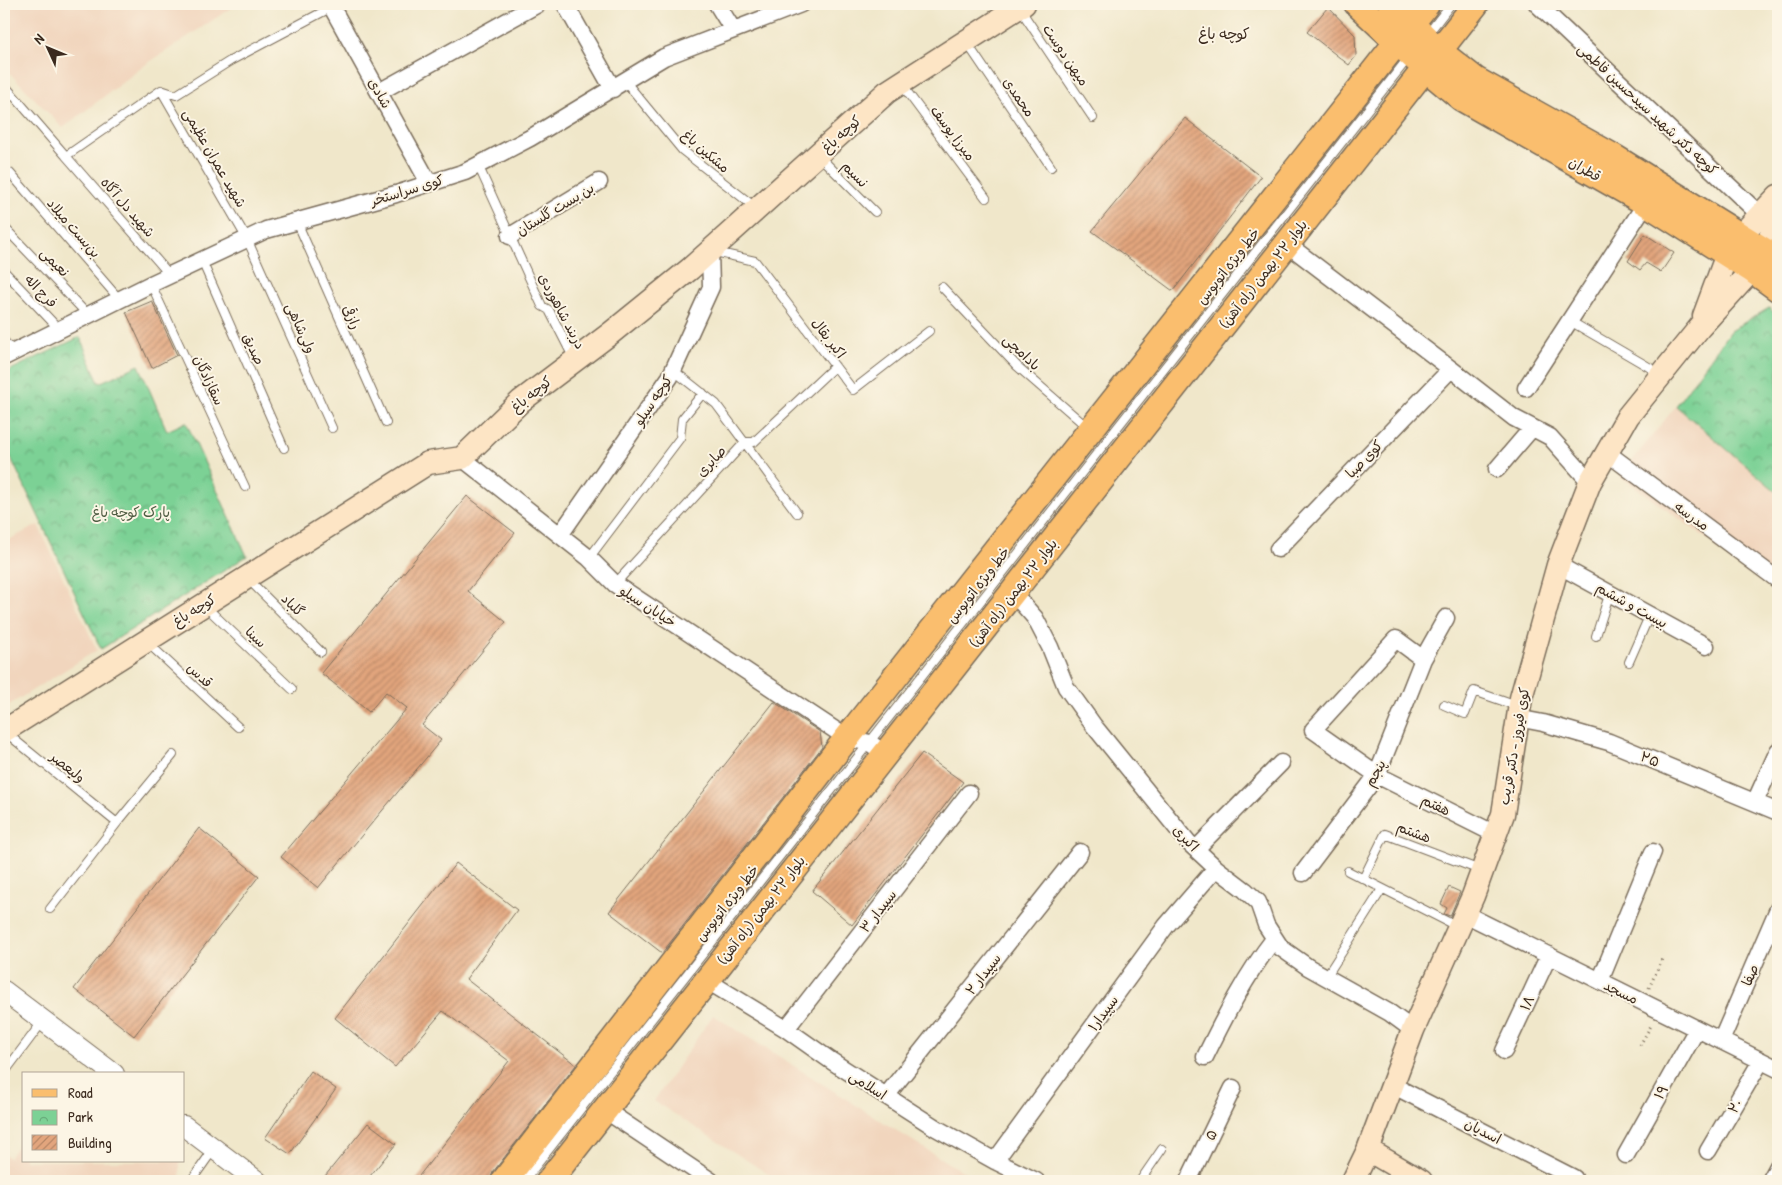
<svg xmlns="http://www.w3.org/2000/svg" width="1782" height="1185" viewBox="0 0 1782 1185" font-family="'Patrick Hand','Playpen Sans Arabic',sans-serif">
	<defs>
		<pattern id="park-crowns" width="20" height="18" patternUnits="userSpaceOnUse" patternTransform="scale(1.25)"><rect width="20" height="18" fill="#7cd195"/><path d="M2 6a3 3 0 1 1 6 0M12 15a3 3 0 1 1 6 0" fill="none" stroke="#67aa79"/></pattern>
		<pattern id="building-hatch" width="6" height="6" patternUnits="userSpaceOnUse" patternTransform="scale(1.25)"><rect width="6" height="6" fill="#e2a57d"/><path d="M-1 1l2-2M0 6l6-6M5 7l2-2" fill="none" stroke="#b88766"/></pattern>
	</defs>
	<rect width="100%" height="100%" fill="#fcf5e5"/>
	<filter id="ink" filterUnits="userSpaceOnUse"><feTurbulence type="fractalNoise" baseFrequency=".02" numOctaves="2"/><feDisplacementMap in="SourceGraphic" scale="10" xChannelSelector="R" yChannelSelector="G"/><feConvolveMatrix kernelMatrix="1 2 1 2 8 2 1 2 1" color-interpolation-filters="sRGB"/></filter>
	<filter id="wash" filterUnits="userSpaceOnUse"><feTurbulence type="fractalNoise" baseFrequency=".0096" numOctaves="4" result="noise"/><feDisplacementMap in="SourceGraphic" scale="20" xChannelSelector="R" yChannelSelector="G"/><feGaussianBlur stdDeviation="1.12" result="paint"/><feColorMatrix in="noise" values="0 0 0 0 0 0 0 0 0 0 0 0 0 0 0 0 0 1.4 0 .05"/><feComposite in="paint" operator="in"/></filter>
	<g filter="url(#wash)">
		<rect width="100%" height="100%" fill="#f0e7ca"/>
		<path fill="#f1d5bd" d="M4,4H237L145,65L63,128L4,67Z
			M1676,406L1778,493V590L1620,476Z
			M38,525L97,650L4,708V542Z
			M713,1015L951,1165L982,1181H779L654,1101Z
			M24,1136V1161H180V1180L179,1181H4V1154L9,1158Z"/>
		<path fill="url(#park-crowns)" stroke="#5c7e5a" d="M1769,308L1778,316V493L1676,406L1730,331Z
			M80,337L99,383L139,365L167,431L186,422L247,556L101,649L4,443V373Z"/>
		<g id="blocks">
			<path fill="url(#building-hatch)" d="M1328,7L1355,35L1356,56L1349,65L1307,32Z
				M1185,118L1261,177L1173,291L1092,231Z
				M1645,234L1674,253L1661,272L1646,263L1640,270L1628,261Z
				M152,301L177,355L152,368L126,312Z
				M467,496L515,533L468,591L506,622L422,725L441,740L318,888L281,857L407,708L386,692L369,712L321,673Z
				M774,702L820,732L822,747L662,953L609,912Z
				M922,753L963,782L852,925L812,891Z
				M199,828L259,876L134,1036L74,989Z
				M456,863L517,910L466,979L576,1065L493,1172L490,1181H415L509,1061L443,1011L395,1067L335,1018Z
				M1449,887L1460,892L1450,916L1444,914L1447,908L1441,904Z
				M311,1071L336,1089L290,1154L265,1138Z
				M368,1123L396,1144L366,1181H321Z"/>
		</g>
	</g>
	<g filter="url(#ink)">
		<use href="#blocks" fill-opacity="0" stroke="#7a6c5a" stroke-width="1"/>
		<g fill="none" stroke-linecap="round" stroke-linejoin="round">
			<g stroke="#7a6c5a" stroke-width="10">
				<path id="service" d="M1020,9L1093,118
					M1427,35L1451,4
					M967,43L1051,167
					M625,81L682,150L756,208
					M902,85L986,198
					M161,90L247,239L332,428
					M4,91L7,88L66,156L161,90L176,95L230,61L332,7
					M66,156L170,275
					M820,157L875,212
					M478,165L542,306L549,310L574,359
					M10,173L120,300
					M297,222L386,423
					M4,227L88,315
					M715,252L755,261L853,390L929,331
					M202,261L284,448
					M4,271L59,329
					M151,284L245,487
					M942,287L1017,366L1087,427
					M1570,321L1659,373
					M4,341L14,352
					M673,370L716,404L797,513
					M589,558L680,438L682,419L703,393
					M249,580L321,652
					M615,584L745,442H754L835,366
					M206,607L292,689
					M1596,636L1610,592
					M149,644L238,727
					M1629,662L1650,614
					M1444,705L1465,714L1474,691L1517,706
					M5,732L117,823
					M1348,871L1458,927
					M1363,879L1385,834L1480,870
					M50,909L117,823L173,755
					M1326,977L1382,889
					M4,1073L43,1021
					M191,1181L213,1150
					M524,1181L1409,57
					M1140,1181L1162,1149"/>
			</g>
			<g stroke="#7a6c5a" stroke-width="19">
				<path id="minor" d="M330,4L429,183
					M565,4L613,89
					M717,4L733,30
					M1537,4L1760,215
					M379,92L538,4
					M510,236L599,182
					M1287,244L1451,369
					M4,357L151,284L266,230L396,194L465,172L530,138L664,57L801,4
					M1526,388L1646,203
					M1606,452L1778,580
					M462,458L589,558L615,584L847,738L870,743L885,754
					M1497,469L1532,428
					M560,535L670,377L711,287L710,251
					M1278,549L1451,369L1514,418L1550,437L1590,482
					M1558,565L1706,646
					M1013,593L1035,618L1050,647L1066,687L1094,726L1188,842L1216,868L1245,890L1258,902L1266,925L1281,948L1308,967L1390,1013L1413,1030
					M1423,659L1396,639L1313,730L1377,775L1495,834
					M1517,718L1543,723L1609,742L1778,812
					M1755,802L1778,751
					M1196,849L1281,763
					M1303,873L1377,775L1423,659L1446,618
					M1465,914L1778,1069
					M706,980L786,1029L830,1060L936,1128L995,1161L1036,1181
					M1600,981L1653,852
					M786,1029L969,793
					M1721,1041L1778,909
					M1504,1051L1549,955
					M1205,1057C1225,1016 1246,975 1274,939
					M1392,1085L1574,1178
					M886,1096L1080,852
					M605,1110L711,1181
					M1708,1151L1761,1061
					M1626,1155L1697,1029
					M995,1161L1166,926L1216,868
					M1188,1181L1233,1088
					M1770,1181L1778,1166"/>
			</g>
			<g stroke="#7a6c5a" stroke-width="22">
				<path id="tertiary" d="M4,991L114,1074
					M184,1126L257,1181"/>
			</g>
			<g stroke="#7a6c5a" stroke-width="25">
				<path id="secondary" d="M1704,316L1727,254L1741,235L1778,196
					M4,731L428,463L462,458L521,401L611,333L690,269L887,92L1024,4
					M1368,1150L1421,1181
					M1353,1181L1368,1150L1413,1030L1473,896L1503,814L1521,698L1558,565L1590,482L1628,416L1700,327L1752,270L1765,250L1778,216"/>
			</g>
			<g stroke="#7a6c5a" stroke-width="28">
				<path id="primary" d="M1357,4L1425,68L1461,98L1646,203L1752,270L1778,289
					M1391,4L1439,51L1476,80L1614,157L1778,259
					M504,1181L847,738L1427,4
					M549,1181L1476,4"/>
			</g>
			<path stroke="#7a6c5a" stroke-width="3" stroke-dasharray="1 4" stroke-linecap="butt" d="M1649,988L1662,959
				M1640,1045L1652,1024"/>
			<use href="#service" stroke="#fff" stroke-width="8"/>
			<use href="#minor" stroke="#fff" stroke-width="16"/>
			<use href="#tertiary" stroke="#fff" stroke-width="20"/>
			<use href="#secondary" stroke="#fde5c5" stroke-width="22"/>
			<use href="#primary" stroke="#fabe6e" stroke-width="25"/>
		</g>
	</g>
	<g text-anchor="middle" stroke-width="4" stroke-linejoin="round" paint-order="stroke">
		<g font-size="14" fill="#3b2a1e" stroke="#fcf5e5">
			<text transform="translate(1066 55) rotate(56)" y="5">میهن دوست</text>
			<text transform="translate(380 93) rotate(61)" y="5">شادی</text>
			<text transform="translate(1019 97) rotate(56)" y="5">محمدی</text>
			<text transform="translate(1648 109) rotate(43)" y="5">کوچه دکتر شهید سیدحسین فاطمی</text>
			<text transform="translate(953 133) rotate(53)" y="5">میرزا یوسف</text>
			<text transform="translate(841 134) rotate(-42)" y="5">کوچه باغ</text>
			<text transform="translate(706 151) rotate(41)" y="5">مشکین باغ</text>
			<text transform="translate(215 158) rotate(60)" y="5">شهید عمران عظیمی</text>
			<text transform="translate(1585 169) rotate(30)" y="5">قطران</text>
			<text transform="translate(855 174) rotate(45)" y="5">نسیم</text>
			<text transform="translate(407 190) rotate(-17)" y="5">کوی سراستخر</text>
			<text transform="translate(128 207) rotate(49)" y="5">شهید دل آگاه</text>
			<text transform="translate(555 209) rotate(-31)" y="5">بن بست گلستان</text>
			<text transform="translate(74 228) rotate(49)" y="5">بن‌بست میلاد</text>
			<text transform="translate(55 262) rotate(46)" y="5">نعیمی</text>
			<text transform="translate(1228 266) rotate(-52)" y="5">خط ویژه اتوبوس</text>
			<text transform="translate(1263 274) rotate(-52)" y="5">بلوار ۲۲ بهمن (راه آهن)</text>
			<text transform="translate(41 291) rotate(46)" y="5">فرج اله</text>
			<text transform="translate(562 311) rotate(62)" y="5">دربند شاهوردی</text>
			<text transform="translate(352 317) rotate(66)" y="5">رازقی</text>
			<text transform="translate(301 328) rotate(66)" y="5">ولی‌شاهی</text>
			<text transform="translate(829 338) rotate(53)" y="5">اکبر بقال</text>
			<text transform="translate(254 349) rotate(66)" y="5">صدیق</text>
			<text transform="translate(1022 352) rotate(44)" y="5">بادامچی</text>
			<text transform="translate(209 380) rotate(65)" y="5">سقازادگان</text>
			<text transform="translate(531 394) rotate(-39)" y="5">کوچه باغ</text>
			<text transform="translate(653 400) rotate(-56)" y="5">کوچه سیلو</text>
			<text transform="translate(1364 459) rotate(-46)" y="5">کوی صبا</text>
			<text transform="translate(711 461) rotate(-47)" y="5">صابری</text>
			<text transform="translate(1692 516) rotate(36)" y="5">مدرسه</text>
			<text transform="translate(978 585) rotate(-52)" y="5">خط ویژه اتوبوس</text>
			<text transform="translate(1013 593) rotate(-52)" y="5">بلوار ۲۲ بهمن (راه آهن)</text>
			<text transform="translate(293 605) rotate(45)" y="5">گلباد</text>
			<text transform="translate(1632 605) rotate(29)" y="5">بیست و ششم</text>
			<text transform="translate(648 606) rotate(33)" y="5">خیابان سیلو</text>
			<text transform="translate(194 610) rotate(-32)" y="5">کوچه باغ</text>
			<text transform="translate(256 637) rotate(44)" y="5">سینا</text>
			<text transform="translate(200 675) rotate(43)" y="5">قدس</text>
			<text transform="translate(1514 746) rotate(-80)" y="5">کوی فیروز - دکتر قریب</text>
			<text transform="translate(1650 759) rotate(22)" y="5">۲۵</text>
			<text transform="translate(68 767) rotate(39)" y="5">ولیعصر</text>
			<text transform="translate(1375 773) rotate(-61)" y="5">پنجم</text>
			<text transform="translate(1436 805) rotate(26)" y="5">هفتم</text>
			<text transform="translate(1414 832) rotate(21)" y="5">هشتم</text>
			<text transform="translate(1186 838) rotate(47)" y="5">اکبری</text>
			<text transform="translate(727 903) rotate(-52)" y="5">خط ویژه اتوبوس</text>
			<text transform="translate(761 910) rotate(-52)" y="5">بلوار ۲۲ بهمن (راه آهن)</text>
			<text transform="translate(878 911) rotate(-52)" y="5">سپیدار ۳</text>
			<text transform="translate(983 974) rotate(-52)" y="5">سپیدار ۲</text>
			<text transform="translate(1750 975) rotate(-67)" y="5">صفا</text>
			<text transform="translate(1621 992) rotate(26)" y="5">مسجد</text>
			<text transform="translate(1527 1003) rotate(-65)" y="5">۱۸</text>
			<text transform="translate(1103 1013) rotate(-54)" y="5">سپیدار۱</text>
			<text transform="translate(868 1085) rotate(33)" y="5">اسلامی</text>
			<text transform="translate(1661 1092) rotate(-61)" y="5">۱۹</text>
			<text transform="translate(1735 1106) rotate(-60)" y="5">۲۰</text>
			<text transform="translate(1483 1131) rotate(27)" y="5">اسدیان</text>
			<text transform="translate(1211 1135) rotate(-64)" y="5">۵</text>
		</g>
		<g font-size="14" fill="#4e5c42" stroke="#fcf5e5">
			<text x="131" y="517">پارک کوچه باغ</text>
		</g>
		<g font-size="15" fill="#3b2a1e" stroke="#fcf5e5">
			<text x="1224" y="39">کوچه باغ</text>
		</g>
	</g>
	<rect width="1782" height="1185" fill="none" stroke="#fcf5e5" stroke-width="20"/>
	<rect x="22" y="1072" width="162" height="90" fill="#fcf5e5" stroke="#afa495"/>
	<rect x="32" y="1089" width="25" height="8" fill="#fabe6e" stroke="#afa495"/>
	<text x="68" y="1098" font-size="15" fill="#3b2a1e">Road</text>
	<rect x="32" y="1110" width="25" height="15" fill="url(#park-crowns)" stroke="#afa495"/>
	<text x="68" y="1122" font-size="15" fill="#3b2a1e">Park</text>
	<rect x="32" y="1135" width="25" height="15" fill="url(#building-hatch)" stroke="#afa495"/>
	<text x="68" y="1148" font-size="15" fill="#3b2a1e">Building</text>
	<g transform="translate(48 48) rotate(314)" stroke="#fcf5e5" stroke-width="4" paint-order="stroke">
	<path d="M0-4L9 19L0 12L-9 19Z" fill="#3b2a1e"/>
	<text y="-8" font-size="14" font-weight="bold" text-anchor="middle" fill="#3b2a1e">N</text>
	</g>
</svg>
